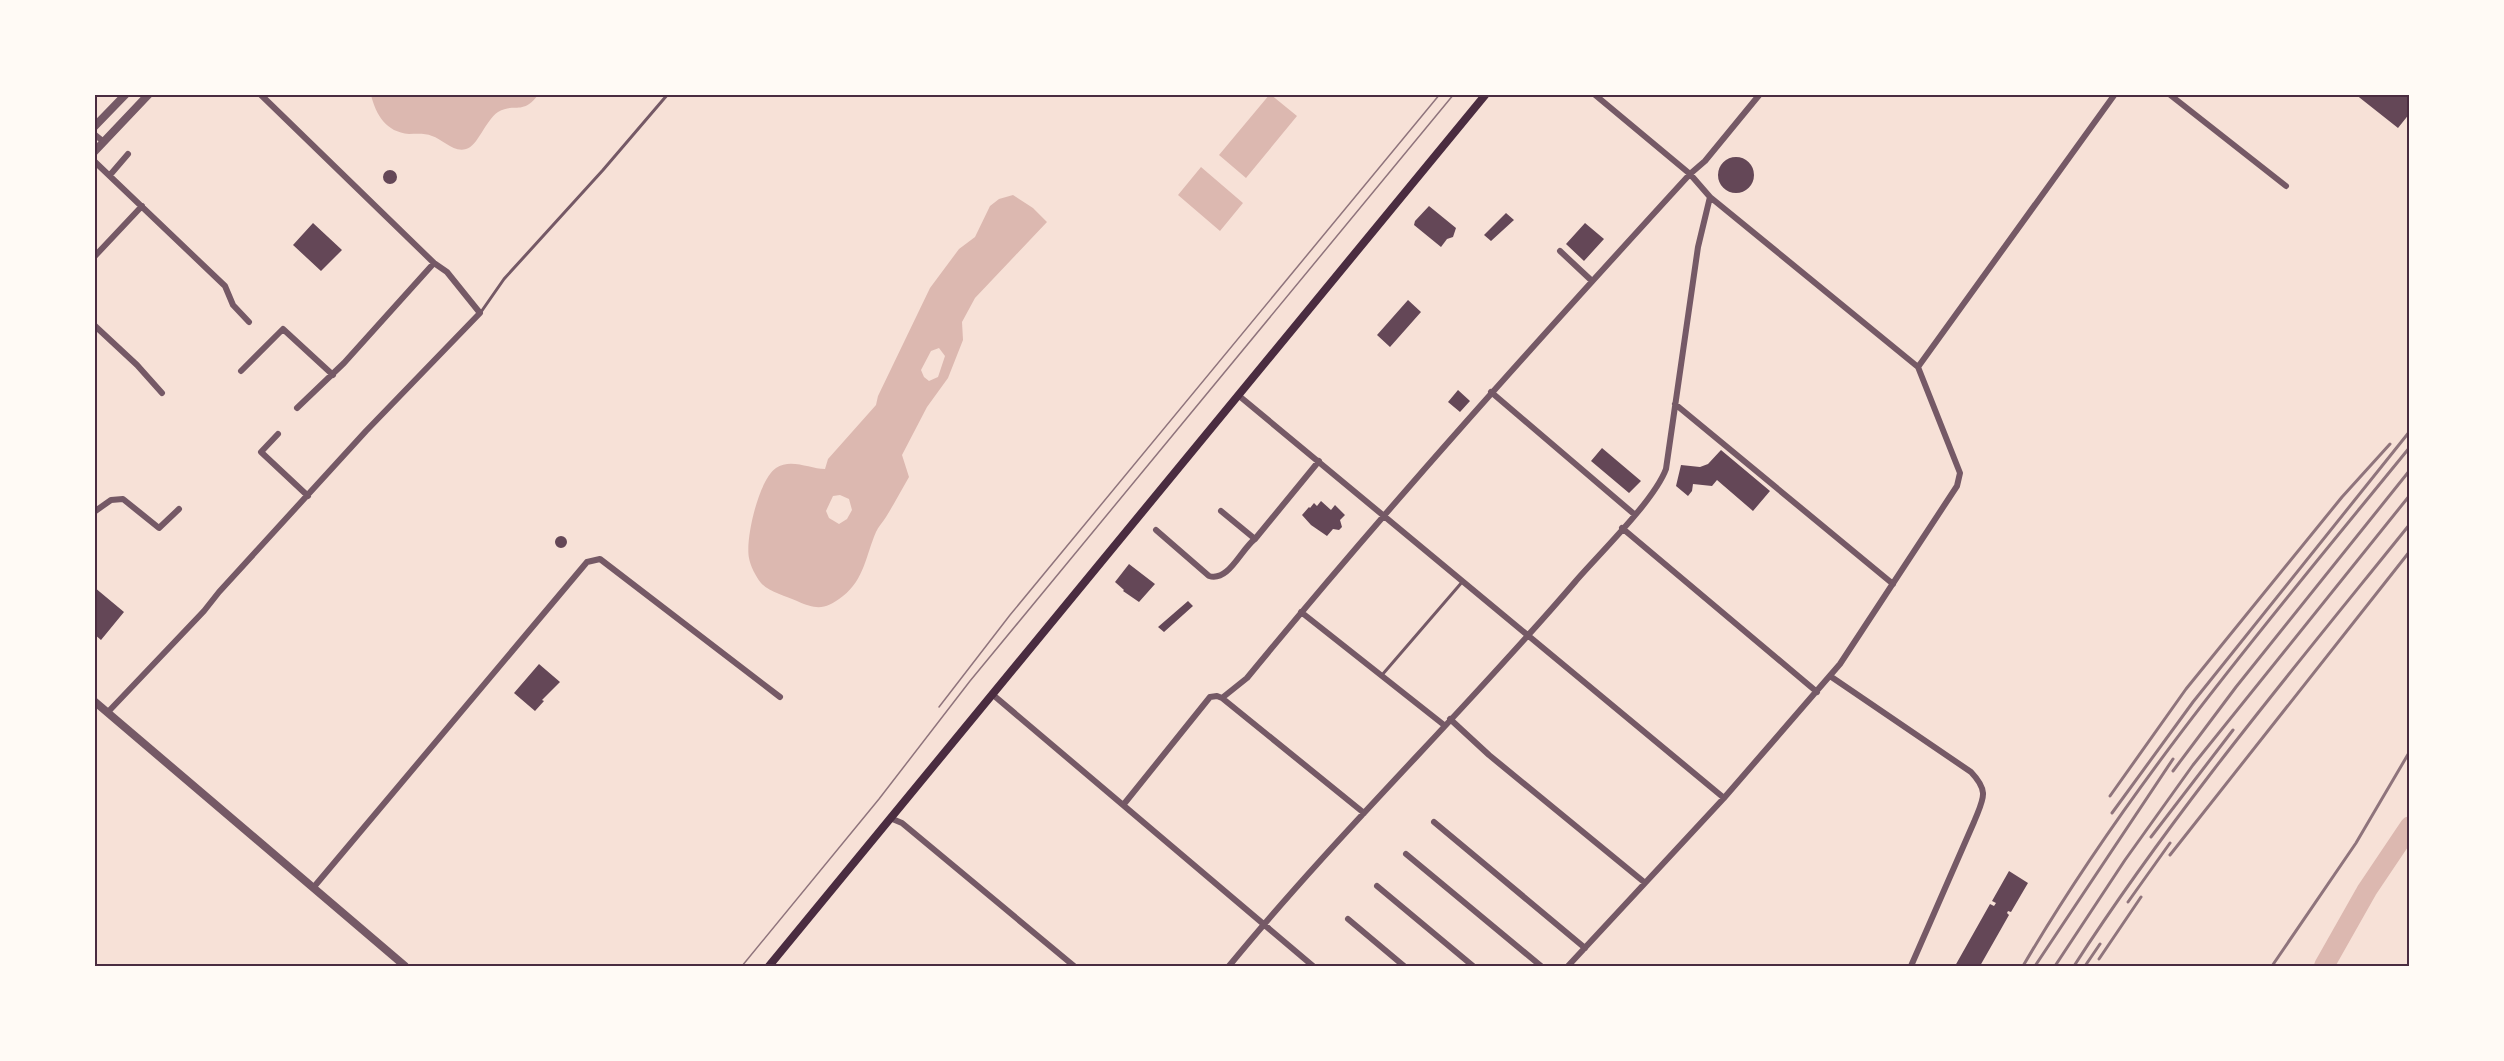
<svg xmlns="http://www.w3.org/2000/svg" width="2504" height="1061" viewBox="0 0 2504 1061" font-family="Bitter,serif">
	<rect width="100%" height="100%" fill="#f7e1d7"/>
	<path fill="#dcb8b0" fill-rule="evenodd" d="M1270,94L1297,116L1246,178L1219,155Z
		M371,95V94L538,95C522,116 515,102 498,112C485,121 478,146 466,149C454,153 442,139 432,136C425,133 416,134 409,134C386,132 376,115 371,95Z
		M1201,167L1243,203L1220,231L1178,195Z
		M1013,195L1033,208L1047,222L975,298L962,322L963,340L948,378L927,407L902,455L909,477C901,491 894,504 886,517C883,522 878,527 876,532C866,555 864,580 843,596C825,610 817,610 797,601C786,596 769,592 761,583C756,577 750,565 749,558C745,539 759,479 776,468C791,458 810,469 825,469L828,459L876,405L878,396L930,288L959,249L975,237L990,206L999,199ZM939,348L945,356L938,377L929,381L924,377L921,370L931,351ZM840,495L849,499L852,510L847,519L839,524L829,518L826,511L833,496Z"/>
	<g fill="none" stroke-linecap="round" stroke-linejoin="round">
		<path stroke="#dcb8b0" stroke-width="20" d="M2324,966L2367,890L2410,826"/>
	</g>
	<path fill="#644757" d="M2355,94H2410V113L2398,128Z
		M1718 175a18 18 0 1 1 36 0a18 18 0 1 1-36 0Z
		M383 177a7 7 0 1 1 14 0a7 7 0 1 1-14 0Z
		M1429,206L1456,228L1453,237L1447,239L1441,247L1414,225L1415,221Z
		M1506,213L1514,220L1491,241L1484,235Z
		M313,223L342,250L321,271L293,245Z
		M1585,223L1604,239L1584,261L1566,244Z
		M1408,300L1421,312L1390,347L1377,335Z
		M1458,390L1470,401L1460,412L1448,402Z
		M1602,448L1641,481L1629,493L1591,461Z
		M1721,450L1770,491L1753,511L1717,480L1712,486L1693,484L1692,491L1688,496L1676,486L1681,465L1700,467L1708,464Z
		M1321,501L1331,510L1335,505L1345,515L1340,520L1342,527L1339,530L1333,529L1327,536L1311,525L1302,515L1309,507L1310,508L1314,503L1317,506Z
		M555 542a6 6 0 1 1 12 0a6 6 0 1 1-12 0Z
		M1129,564L1155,584L1139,602L1123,591L1124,590L1115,582Z
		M94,587L124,612L101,640L94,634Z
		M1188,601L1193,606L1164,632L1158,627Z
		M539,664L560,682L542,700L544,701L535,711L514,693Z
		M2009,871L2028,883L2011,912L2008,911L2007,913L2009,915L1980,966H1955L1990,904L1994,906L1996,903L1992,901Z"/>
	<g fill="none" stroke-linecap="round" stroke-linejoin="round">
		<path stroke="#755966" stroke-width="3" d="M481,312L504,279L603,170L668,94
			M1382,675L1463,581"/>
		<path stroke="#755966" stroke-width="6" d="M2169,94L2286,186
			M94,134L104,142
			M94,161L225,286L233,305L249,322
			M110,175L128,154
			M1560,251L1592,281
			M94,257L142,206
			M94,325L137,365L162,393
			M1918,367L2115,94
			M241,371L283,329L333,375
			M1491,392L1634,514
			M1238,395L1724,798
			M1675,404L1893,584
			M297,408L344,363L434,263
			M278,434L261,452L308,496
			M1221,511L1255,539L1319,461
			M94,512L111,500L123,499L159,528L179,509
			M1622,528L1817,692
			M1156,530L1209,576C1229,582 1241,549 1255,539
			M1301,612L1444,725
			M1830,676L1971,772C1990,792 1983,799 1974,822L1911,966
			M992,694L1313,966
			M1222,698L1364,813
			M108,712L204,611L219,592L366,431L480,313L447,272L434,263L260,94
			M1450,719L1489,755L1644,882
			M1124,804L1210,697L1217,696L1222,698L1247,678C1389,505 1539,339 1690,174L1705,161L1760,94
			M890,818L902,823L1074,966
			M1434,822L1585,948
			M1406,854L1541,966
			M1377,886L1473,966
			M313,888L587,562L600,559L780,697
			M1348,919L1404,966
			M1229,966C1338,833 1463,713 1575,582C1599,554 1654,501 1666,469L1698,247L1710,197
			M1568,966L1724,798L1840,664L1957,486L1960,473L1918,367L1710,197L1690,174L1594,94"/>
		<path stroke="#755966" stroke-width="8" d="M94,127L126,94
			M94,152L149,94
			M94,701L405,966"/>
		<path stroke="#4a2c40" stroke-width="8" d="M769,966L1486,94"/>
		<path stroke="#8f747c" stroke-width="1.5" d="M939,707L1010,615L1440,94
			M742,966L879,799L970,681L1454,94"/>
		<path stroke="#8f747c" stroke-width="3" d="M2173,771L2236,687L2410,470
			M2110,796L2186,689L2342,497L2390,444
			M2112,813L2193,702L2410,431
			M2151,837L2233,730
			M2170,855L2410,551
			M2128,902L2170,843
			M2099,959L2141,897
			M2023,966C2132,780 2274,614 2410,447
			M2035,966L2173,759
			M2055,966L2125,860L2193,765L2410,495
			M2074,966C2174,811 2294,668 2410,524
			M2085,966L2100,944
			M2272,966L2356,843L2410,751"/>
	</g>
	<rect width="2504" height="1061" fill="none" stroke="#fffaf5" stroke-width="192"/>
	<rect x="96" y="96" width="2312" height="869" fill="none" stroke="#4a2c40" stroke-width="2"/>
</svg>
